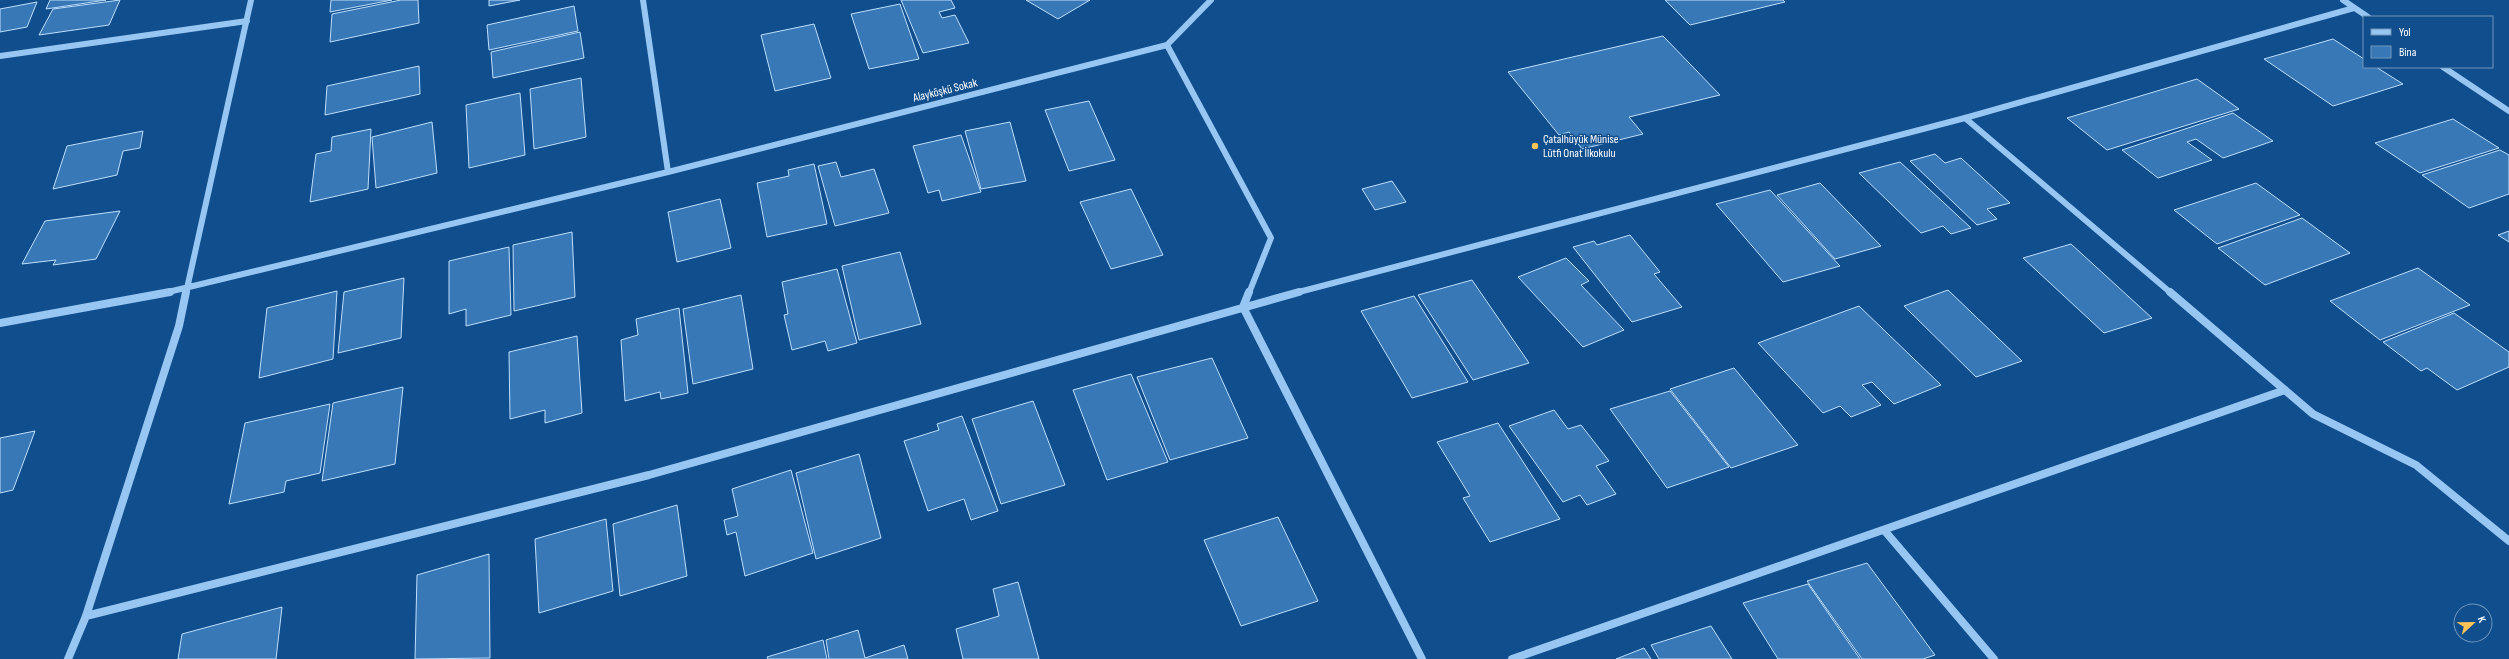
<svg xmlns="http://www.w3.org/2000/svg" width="2509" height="659" viewBox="0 0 2509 659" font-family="'Sofia Sans Condensed',sans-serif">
	<rect width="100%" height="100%" fill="#104e8d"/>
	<path fill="#3878b6" stroke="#bedffd" d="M50,0H106L46,9Z
		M120,0L109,25L39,35L53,9Z
		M331,0H392L330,12Z
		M401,0H418L419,23L330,42L332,14Z
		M489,0H520L489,6Z
		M901,0H951L955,8L939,12L942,18L955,15L969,43L923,53Z
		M1026,0H1090L1058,19Z
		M1665,0H1783L1785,2L1690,25Z
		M37,2L27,27L0,32V9Z
		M900,4L919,59L869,69L851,14Z
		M574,6L578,31L489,50L487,25Z
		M814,24L831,78L775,91L761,35Z
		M580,32L584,58L493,78L491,52Z
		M1663,36L1720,95L1629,117L1643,134L1582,149L1569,132L1559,135L1508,72Z
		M2333,39L2364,59V67H2376L2403,84L2333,106L2264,59Z
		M419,66L420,94L325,115L327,86Z
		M581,78L586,137L534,149L530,89Z
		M2197,79L2239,109L2107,150L2067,118Z
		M520,93L525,155L469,168L466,105Z
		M1089,101L1115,160L1069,171L1045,110Z
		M2233,113L2273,141L2223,158L2196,139L2187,142L2212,160L2158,178L2122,150Z
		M2453,119L2499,148L2420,173L2375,143Z
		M432,122L437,173L376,188L372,137Z
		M1010,122L1026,181L981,189L965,131Z
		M371,129L368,189L310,202L316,154L331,151L332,137Z
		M143,131L140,148L123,151L117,175L53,189L67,146Z
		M961,135L981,192L942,201L939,190L928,193L913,146Z
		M2500,150L2509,155V194L2469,208L2422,175Z
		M1935,154L1945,163L1961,158L2010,203L1987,209L1997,219L1977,225L1910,161Z
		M836,162L841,177L874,169L889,213L835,226L818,166Z
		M1900,162L1971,228L1951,234L1943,226L1921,233L1859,173Z
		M814,164L827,224L767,237L757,183L789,176L788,170Z
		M1392,181L1406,202L1375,210L1362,189Z
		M1820,183L1881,246L1835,259L1777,195Z
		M2256,183L2300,215L2217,244L2174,210Z
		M1131,189L1163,255L1111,269L1080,202Z
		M1770,190L1840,266L1783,282L1716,204Z
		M720,199L731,248L677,262L668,212Z
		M120,211L96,259L53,265L56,260L22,264L45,221Z
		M2302,218L2350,253L2265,285L2218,248Z
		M2509,231V242L2498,235Z
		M572,232L575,297L514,311L513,245Z
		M1630,235L1660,272L1654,274L1682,307L1632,322L1573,247L1594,241L1597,245Z
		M2071,244L2152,318L2104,333L2023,258Z
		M509,247L511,315L466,326V309L449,314V261Z
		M900,252L921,324L859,340L842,266Z
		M1566,258L1589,281L1581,285L1624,330L1583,347L1518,277Z
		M2418,268L2470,305L2380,340L2330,301Z
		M837,269L857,343L828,351L825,341L792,350L784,315L788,314L782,282Z
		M404,278L401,338L338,353L344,292Z
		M1472,280L1529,363L1473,380L1418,295Z
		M1948,290L2022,361L1976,377L1904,306Z
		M337,291L333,359L259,378L267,308Z
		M741,295L753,369L693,384L683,309Z
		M1414,296L1468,382L1412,398L1361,311Z
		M1859,306L1941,385L1894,404L1872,382L1862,385L1881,405L1851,417L1840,406L1823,413L1758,343Z
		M679,308L688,393L661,399L660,392L625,401L621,340L638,335L636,319Z
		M2454,313L2509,352V367L2457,390L2427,368L2421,371L2383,342Z
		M577,336L582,413L545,423V410L510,419L509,352Z
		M1212,358L1248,438L1170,460L1137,377Z
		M1734,368L1798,445L1731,468L1670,389Z
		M1131,374L1168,462L1107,480L1073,390Z
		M403,387L395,464L322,481L333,403Z
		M1670,391L1729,467L1667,488L1610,409Z
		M1033,401L1065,485L1001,504L972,419Z
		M330,404L320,473L286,481L284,492L229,504L245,423Z
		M1554,410L1568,429L1581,425L1609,461L1596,466L1616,494L1587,505L1580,495L1563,502L1509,426Z
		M962,416L998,511L971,520L964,499L928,511L904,441L939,430L937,424Z
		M1498,423L1560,519L1490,542L1463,498L1470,496L1437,442Z
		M35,431L13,490L0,493V438Z
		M859,454L881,538L816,559L796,473Z
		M791,470L813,553L745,576L736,532L727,535L724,520L738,516L732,489Z
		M677,505L687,576L620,596L613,524Z
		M1278,517L1318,601L1241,626L1204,540Z
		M606,519L613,591L539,613L535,539Z
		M489,554L490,658L415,659L417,575Z
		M1867,563L1935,655L1923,659H1862L1807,581Z
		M1018,582L1039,659H963L956,629L999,616L993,589Z
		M1808,584L1860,659H1778L1743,603Z
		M282,607L276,659H178L182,634Z
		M1711,626L1732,659H1659L1651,645Z
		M858,630L865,658L904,645L908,659H829L826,640Z
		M823,640L827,659H768L767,657Z
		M1644,648L1651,659H1616Z"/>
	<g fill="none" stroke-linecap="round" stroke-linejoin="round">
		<path stroke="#97c6f2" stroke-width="6" d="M2343,0L2368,17
			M1167,45L1271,238L1249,293
			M0,56L247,21
			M2443,67L2509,111
			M1965,118L2171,293
			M668,172L1167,45L1211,0
			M164,293L668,172L643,0
			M186,293L251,0
			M1295,293L1965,118L2354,8"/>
		<path stroke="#97c6f2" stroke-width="8" d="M1249,292L1243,307L1422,659
			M2170,292L2313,414L2416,465L2509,541
			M0,323L170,292
			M1884,530L1994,659
			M86,616L649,475L1299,292
			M68,659L86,616L179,326L186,292
			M1512,659L2285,390"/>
	</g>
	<circle fill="#ffc458" stroke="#104e8d" stroke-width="1.5" cx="1535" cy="146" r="4"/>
	<g text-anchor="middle" stroke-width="3" stroke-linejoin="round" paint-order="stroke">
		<g font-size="12" fill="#fff" stroke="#104e8d">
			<text transform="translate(945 90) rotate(-14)" y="4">Alayköşkü Sokak</text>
		</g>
		<g font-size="12" fill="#fff" stroke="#104e8d" text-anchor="start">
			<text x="1543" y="143">Çatalhüyük Münise<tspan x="1543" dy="14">Lütfi Onat İlkokulu</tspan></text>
		</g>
	</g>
	<rect x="2363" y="16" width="130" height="52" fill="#104e8d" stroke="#7095bb"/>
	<rect x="2371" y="29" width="20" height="6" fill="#97c6f2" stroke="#7095bb"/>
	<text x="2399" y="36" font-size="12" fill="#ffffff">Yol</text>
	<rect x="2371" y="46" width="20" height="12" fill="#3878b6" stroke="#7095bb"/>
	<text x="2399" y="56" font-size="12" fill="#ffffff">Bina</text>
	<g transform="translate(2473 623) rotate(68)"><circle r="19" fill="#104e8d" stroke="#7095bb"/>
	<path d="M0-3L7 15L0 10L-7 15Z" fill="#ffc458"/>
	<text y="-6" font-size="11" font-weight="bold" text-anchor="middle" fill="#ffffff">K</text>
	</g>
</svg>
